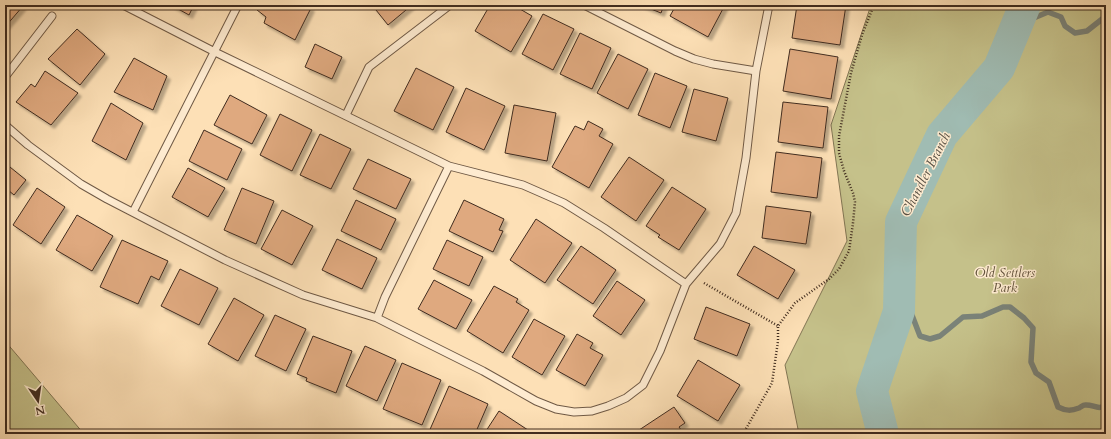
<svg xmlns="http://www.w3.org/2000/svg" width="1111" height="439" viewBox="0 0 1111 439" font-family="Cardo,serif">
	<defs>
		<filter id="shadow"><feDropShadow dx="3.5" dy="3.5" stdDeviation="1" flood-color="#0004"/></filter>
	</defs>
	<rect width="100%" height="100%" fill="#fde0b6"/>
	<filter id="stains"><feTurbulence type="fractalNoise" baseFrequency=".005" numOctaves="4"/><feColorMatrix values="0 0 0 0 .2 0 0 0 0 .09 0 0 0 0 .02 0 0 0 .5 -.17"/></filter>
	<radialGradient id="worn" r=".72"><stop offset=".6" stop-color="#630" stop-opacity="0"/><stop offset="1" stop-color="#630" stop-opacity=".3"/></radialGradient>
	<path fill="#c5c18a" stroke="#827654" d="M871,5H1106V434H799L785,365L847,241L831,125Z
		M5,341L84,434H5Z"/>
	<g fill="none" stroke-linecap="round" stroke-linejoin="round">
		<path stroke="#7a8278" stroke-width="5.5" d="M1017,25L1048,12L1061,17L1065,26L1075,33L1087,31L1106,16
			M898,294L905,297L920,336L930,339L940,336L963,317L982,316L1003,307H1010L1024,318L1033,328L1031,362L1036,373L1049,382L1058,407C1066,411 1071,411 1079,408C1081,407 1083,405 1085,405C1093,404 1098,411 1106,405"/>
		<path stroke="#a0bcb3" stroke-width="32" d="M883,434L872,391L899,311L901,222L942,135L999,68L1025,5"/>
	</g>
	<path fill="#dfa97f" stroke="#402c1f" filter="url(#shadow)" d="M5,5L23,6L5,27Z
		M171,5H194L189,15Z
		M260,5H306L311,8L295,40L264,23L266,17L257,10Z
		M372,5H412L388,25Z
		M490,5H513L532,16L511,52L475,31Z
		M641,5H664L661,13Z
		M676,5H725L708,37L670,16Z
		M797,5H846L840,45L792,38Z
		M543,14L574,29L553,70L522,54Z
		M77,29L105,54L80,85L48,59Z
		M580,33L611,48L592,89L560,74Z
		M315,44L342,57L332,79L305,67Z
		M790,49L838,57L831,99L783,91Z
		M618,54L648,69L628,109L597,93Z
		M134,58L167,76L153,110L114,92Z
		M416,68L454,87L433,130L394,111Z
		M45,71L78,93L51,125L16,102L31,84L35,87Z
		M655,73L687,86L670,128L638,115Z
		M466,88L505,106L484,150L446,132Z
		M694,89L728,98L716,141L682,132Z
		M230,95L267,115L252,144L214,125Z
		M783,102L828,107L823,148L778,142Z
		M111,103L143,123L126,160L92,141Z
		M514,105L556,113L547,161L505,153Z
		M280,114L312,130L292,171L260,155Z
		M588,121L603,129L599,136L613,144L589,188L552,167L575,126L584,130Z
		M204,130L242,149L227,180L189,161Z
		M320,134L351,149L331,189L300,175Z
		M776,152L822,158L817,198L771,192Z
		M629,157L664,180L636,221L601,197Z
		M368,159L411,179L396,209L353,189Z
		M5,163L26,180L14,195L8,190L5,193Z
		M188,168L225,188L208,217L172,197Z
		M672,187L706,209L679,250L658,237L660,235L646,226Z
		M37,188L65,207L41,244L13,225Z
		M242,188L274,201L256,244L224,230Z
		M356,200L396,219L381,250L341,231Z
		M464,200L504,219L499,230L503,231L493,252L449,231Z
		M766,206L811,212L806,244L762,238Z
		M282,210L313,226L292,265L261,249Z
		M77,215L113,236L92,271L56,250Z
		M536,219L572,243L545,283L510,260Z
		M337,239L377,258L362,289L322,270Z
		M122,240L168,261L159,280L151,276L138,304L100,287Z
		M447,240L483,257L469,286L433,269Z
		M581,246L616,270L593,304L557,280Z
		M754,246L795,270L778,299L737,275Z
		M180,269L218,288L199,325L161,306Z
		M434,280L472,300L456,329L418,309Z
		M617,281L645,300L621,335L593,316Z
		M494,286L518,299L516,302L529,310L503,353L467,331Z
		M234,298L264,315L238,361L208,344Z
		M706,307L750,324L737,356L694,339Z
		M275,315L306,329L286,371L255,356Z
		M534,319L565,336L542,375L512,357Z
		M577,334L593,343L590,348L603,355L585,386L556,370Z
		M313,336L352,351L336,393L306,381L307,378L297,374Z
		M365,346L396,360L377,401L346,386Z
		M698,360L740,385L718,421L677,396Z
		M402,363L441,380L422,425L383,409Z
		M449,386L488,404L475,434H428Z
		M674,407L685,423L679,427L684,434H633Z
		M499,411L534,434H484Z"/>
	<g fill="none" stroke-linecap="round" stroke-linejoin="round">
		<g stroke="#6f5945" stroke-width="9">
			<path id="service" d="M123,5L215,52L449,166L523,185L564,203L604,228L686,284
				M584,5L675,51L694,59L713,64L756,71
				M5,77L52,16
				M346,115L369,67L450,5
				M5,125L28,145L81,184L107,199L225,260L303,295L377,318L483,371L536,401L556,409L574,412L592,411L608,406L626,398L643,385L660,351L686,284L720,244L736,213L746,158L756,71L769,5
				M133,212L238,5
				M377,318L385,297L449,166"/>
		</g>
		<path stroke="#402c1f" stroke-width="2.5" stroke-dasharray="1 2" stroke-linecap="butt" d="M704,283L778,326
			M743,434L772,383L778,341V326L795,303L829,279L839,269L849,251L853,223L855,202L853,193L844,171L839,153V136L851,73L862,35L874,5"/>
		<use href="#service" stroke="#feebd0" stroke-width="7"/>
	</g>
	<g text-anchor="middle" stroke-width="3" stroke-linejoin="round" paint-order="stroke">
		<g font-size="13" font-style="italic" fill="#61513a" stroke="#feebd0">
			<text x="1005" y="277">Old Settlers<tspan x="1005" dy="15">Park</tspan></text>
		</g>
		<g font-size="14" font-style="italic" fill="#585044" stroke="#feebd0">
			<text transform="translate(925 174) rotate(-63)" y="5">Chandler Branch</text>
		</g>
	</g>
	<rect width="1111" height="439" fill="none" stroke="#fde0b6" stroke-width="20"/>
	<rect x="6" y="6" width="1099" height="427" fill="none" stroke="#402c1f" stroke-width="2"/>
	<rect x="10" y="10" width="1091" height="419" fill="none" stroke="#402c1f"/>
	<g transform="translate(38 401) rotate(167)" stroke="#feebd0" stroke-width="3" paint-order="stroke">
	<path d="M0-3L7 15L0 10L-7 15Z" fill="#402c1f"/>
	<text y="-6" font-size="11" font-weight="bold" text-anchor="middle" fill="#402c1f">N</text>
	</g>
	<rect width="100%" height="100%" filter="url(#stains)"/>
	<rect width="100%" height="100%" fill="url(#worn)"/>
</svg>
